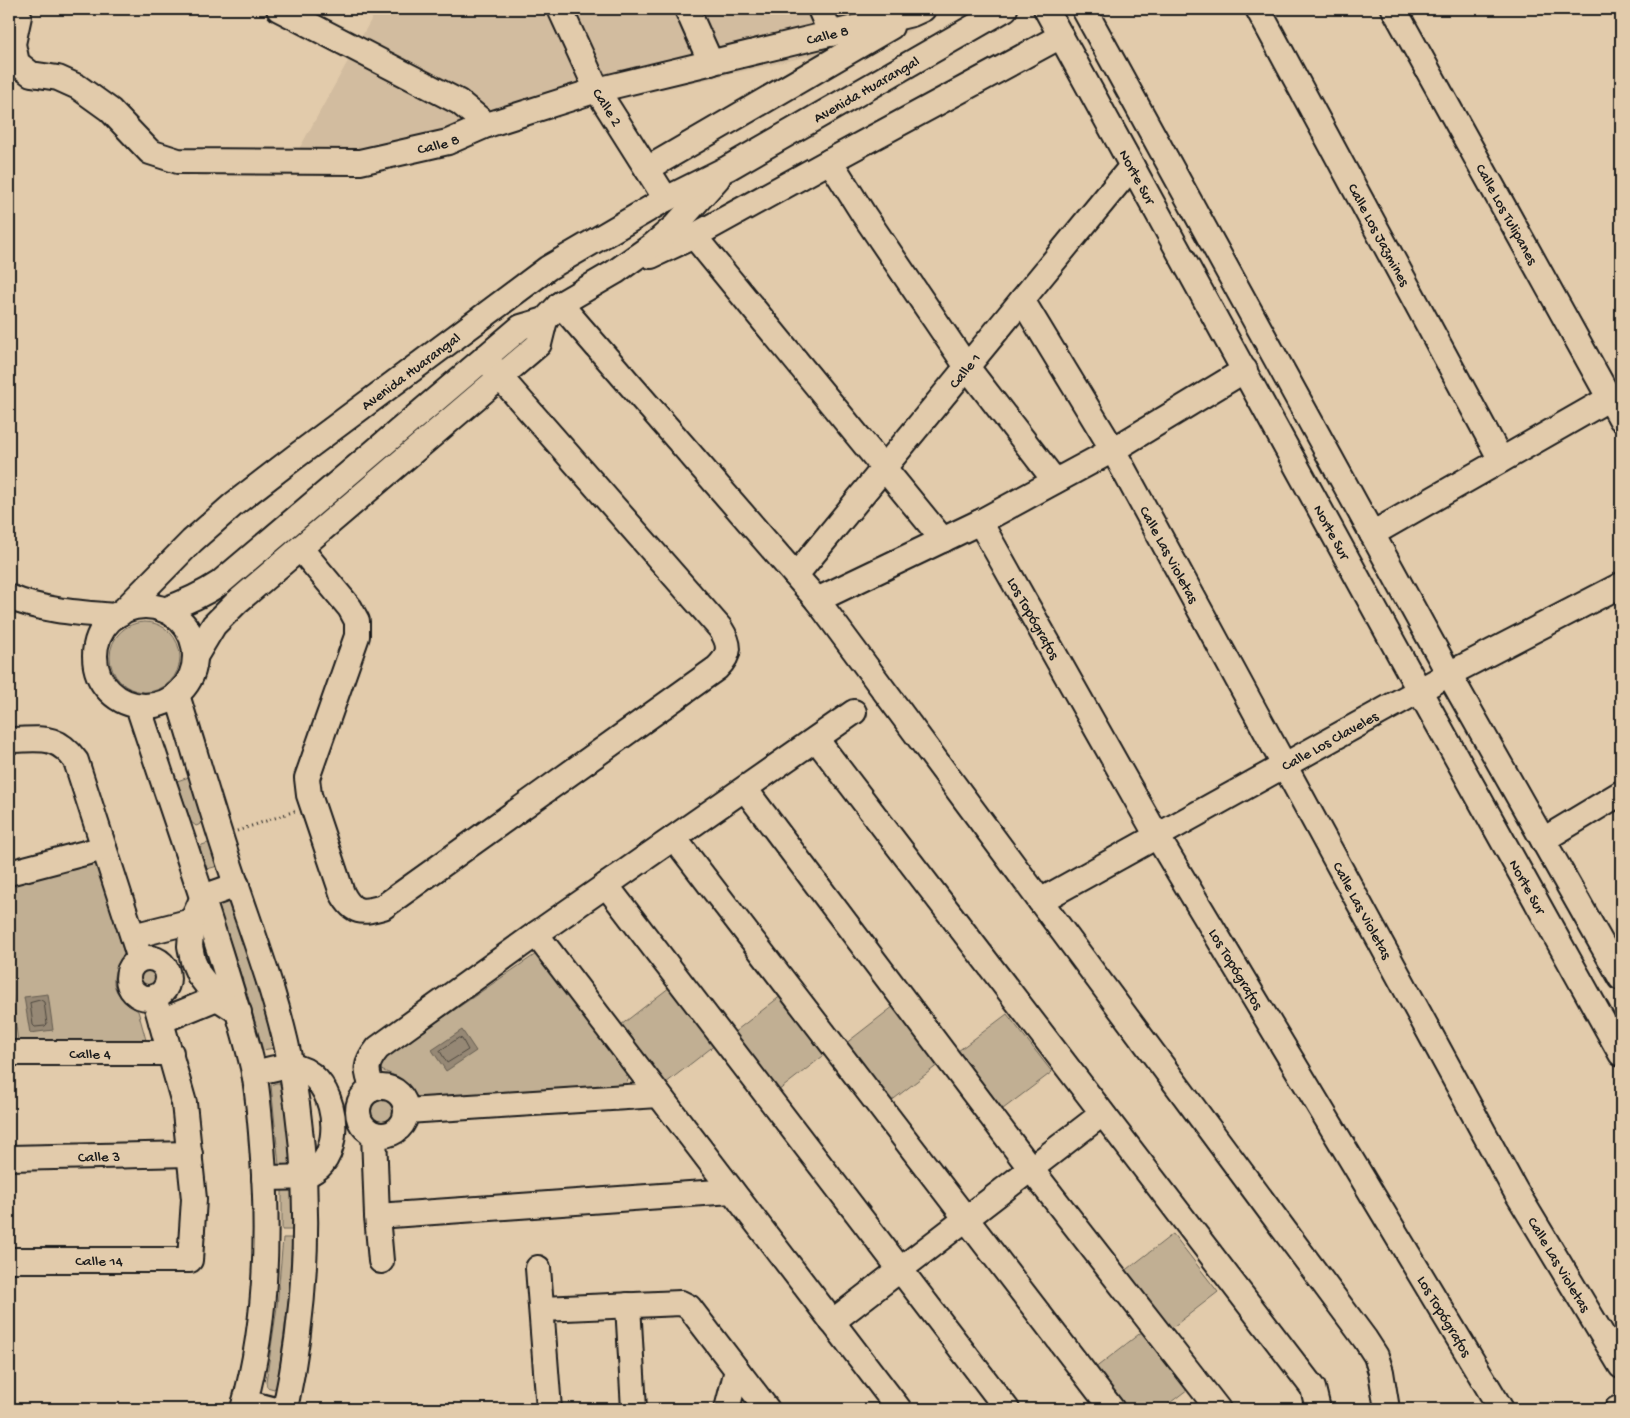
<svg xmlns="http://www.w3.org/2000/svg" width="1630" height="1418" viewBox="0 0 1630 1418" font-family="'Gochi Hand',sans-serif">
	<rect width="100%" height="100%" fill="#e2cbab"/>
	<filter id="ink" filterUnits="userSpaceOnUse"><feTurbulence type="fractalNoise" baseFrequency=".02" numOctaves="2"/><feDisplacementMap in="SourceGraphic" scale="10" xChannelSelector="R" yChannelSelector="G"/><feConvolveMatrix kernelMatrix="1 2 1 2 8 2 1 2 1" color-interpolation-filters="sRGB"/></filter>
	<g filter="url(#ink)">
		<path fill="#d2bc9f" d="M377,9H952L901,35L284,176Z"/>
		<path fill="#c1af93" stroke="#6e6658" d="M110 657a35 35 0 1 1 70 0a35 35 0 1 1-70 0Z
			M189,777L203,820L201,824L196,826L191,822L177,781Z
			M208,843L211,844L218,866L207,869L200,849L202,845Z
			M96,862L124,953C107,981 111,993 138,1011L146,1040L18,1041L9,976V885Z
			M230,901L259,990L274,1048L263,1050L248,997L218,904Z
			M536,954L631,1075L623,1088L419,1100C409,1083 400,1077 381,1070L380,1061Z
			M131 978a16 16 0 1 1 32 0a16 16 0 1 1-32 0Z
			M670,987L715,1045L666,1083L621,1025Z
			M782,995L827,1053L778,1091L733,1033Z
			M894,1006L939,1064L890,1102L845,1044Z
			M1007,1014L1052,1072L1003,1109L958,1051Z
			M276,1083H281L282,1088L292,1163L289,1166L283,1167L279,1165L271,1085Z
			M367 1107a16 16 0 1 1 32 0a16 16 0 1 1-32 0Z
			M285,1188L292,1189V1230H282V1191Z
			M1173,1234L1218,1292L1169,1330L1124,1272Z
			M283,1238H292L288,1304L277,1385L274,1389L267,1387L266,1382L277,1307Z
			M1143,1331L1188,1389L1162,1409H1125L1094,1369Z"/>
		<path fill="#968874" stroke="#655d51" d="M48,994L53,1030L30,1033L24,997Z
			M462,1030L476,1051L446,1071L432,1050Z"/>
		<g fill="none" stroke-linecap="round" stroke-linejoin="round">
			<path stroke="#4d473f" stroke-width="1" d="M41,1000L44,1002L47,1024L45,1026L35,1027L33,1025L30,1003Z
				M459,1038L462,1039L468,1050L447,1063L440,1051Z"/>
			<g stroke="#1c1c1c" stroke-width="28">
				<g id="minor">
					<path d="M279,9L459,102L487,125"/>
					<path id="s1" d="M560,9L597,90L666,199"/>
					<path d="M687,9L711,63"/>
					<path d="M820,9L831,34"/>
					<path id="s2" d="M1046,9L1419,690L1621,1054"/>
					<path d="M1084,9L1449,674L1621,978"/>
					<path id="s3" d="M1258,9L1501,460"/>
					<path id="s4" d="M1394,9L1621,419"/>
					<path id="s5" d="M19,16L13,44L17,63L31,74L58,78L78,87L110,110L150,152L178,161L360,162L448,142L487,125L597,90L912,14L923,9"/>
					<path d="M830,161L864,215L967,367L1055,481"/>
					<path d="M647,169L891,27"/>
					<path d="M694,236L943,540"/>
					<path d="M651,256L694,236L830,161L1061,36"/>
					<path id="s6" d="M1022,300L1113,450L1515,1190L1621,1366"/>
					<path d="M560,304L817,600L1365,1339L1376,1356L1381,1372L1387,1409"/>
					<path id="s7" d="M980,522L1157,836L1501,1409"/>
					<path d="M1372,534L1610,398"/>
					<path d="M300,548L350,608L357,621V636L307,778L309,795L342,893C353,914 362,913 383,907L717,668C731,654 731,645 720,628L500,377L485,357"/>
					<path id="s8" d="M796,575L1132,166"/>
					<path d="M9,597C42,611 81,613 116,616"/>
					<path d="M817,600L980,522L1113,450L1245,370"/>
					<circle cx="145" cy="656" r="50"/>
					<path d="M164,610C184,603 202,595 220,583L521,327L545,320L560,304L615,272L653,245L675,226L718,178"/>
					<path id="s9" d="M121,613L192,541L234,504L295,457L548,268L666,199L728,168L1005,9"/>
					<path d="M196,655L214,625L237,602L539,344L545,320"/>
					<path d="M177,695C196,755 213,816 233,875C254,938 279,1002 291,1067C312,1181 309,1297 285,1409"/>
					<path d="M138,706C165,788 194,870 220,953C232,992 245,1032 254,1072C259,1101 261,1130 263,1159C269,1242 266,1328 243,1409"/>
					<path d="M816,739L1313,1388L1318,1409"/>
					<path d="M9,740C40,740 56,733 76,761L140,959"/>
					<path d="M745,789L1031,1169L1218,1409"/>
					<path d="M674,838L1112,1409"/>
					<path d="M1543,840L1621,793"/>
					<path d="M9,873L104,848"/>
					<path d="M237,885L203,897L192,921L190,946L193,961L199,975L217,998L239,1012"/>
					<path d="M606,885L1007,1409"/>
					<path id="s10" d="M1040,901L1449,674L1621,585"/>
					<path d="M536,934L899,1409"/>
					<path d="M133,936L192,921"/>
					<circle cx="148" cy="978" r="20"/>
					<path d="M161,1021L217,998"/>
					<path id="s11" d="M9,1053H171"/>
					<path d="M254,1073C264,1071 282,1065 292,1066C332,1072 345,1135 322,1164C319,1168 311,1173 306,1175C298,1179 275,1177 264,1178"/>
					<circle cx="382" cy="1111" r="24"/>
					<path d="M373,1089C365,1070 365,1064 378,1048L536,934L854,712"/>
					<path d="M407,1111L658,1095"/>
					<path d="M374,1134L377,1216L381,1261"/>
					<path id="s12" d="M9,1158L190,1154"/>
					<path d="M377,1216L732,1191"/>
					<path id="s13" d="M9,1260H190L194,1199L184,1103L154,997"/>
					<path d="M538,1268L549,1409"/>
					<path d="M628,1305L634,1409"/>
					<path d="M542,1309L681,1303L689,1307L767,1409"/>
					<path d="M832,1322L1102,1114"/>
					<path d="M245,1402L272,1409"/>
					<path d="M727,1409L737,1370"/>
					<path d="M1617,1409L1621,1407"/>
				</g>
			</g>
			<path stroke="#1c1c1c" stroke-width="3" stroke-dasharray="1 4" stroke-linecap="butt" d="M237,831L295,811"/>
			<use href="#minor" stroke="#e2cbab" stroke-width="24"/>
		</g>
	</g>
	<g text-anchor="middle" stroke-width="4.5" stroke-linejoin="round" paint-order="stroke">
		<g font-size="15" fill="#1c1c1c" stroke="#e2cbab">
			<text dy="5" stroke="none"><textPath href="#s5" startOffset="909">Calle 8</textPath></text>
			<text dy="5" stroke="none"><textPath href="#s9" startOffset="915">Avenida Huarangal</textPath></text>
			<text dy="5" stroke="none"><textPath href="#s1" startOffset="109">Calle 2</textPath></text>
			<text dy="5" stroke="none"><textPath href="#s5" startOffset="504">Calle 8</textPath></text>
			<text dy="5" stroke="none"><textPath href="#s2" startOffset="191">Norte Sur</textPath></text>
			<text dy="5" stroke="none"><textPath href="#s4" startOffset="234">Calle Los Tulipanes</textPath></text>
			<text dy="5" stroke="none"><textPath href="#s3" startOffset="256">Calle Los Jazmines</textPath></text>
			<text dy="5" stroke="none"><textPath href="#s9" startOffset="378">Avenida Huarangal</textPath></text>
			<text dy="5" stroke="none"><textPath href="#s8" startOffset="265">Calle 1</textPath></text>
			<text dy="5" stroke="none"><textPath href="#s2" startOffset="596">Norte Sur</textPath></text>
			<text dy="5" stroke="none"><textPath href="#s6" startOffset="294">Calle Las Violetas</textPath></text>
			<text dy="5" stroke="none"><textPath href="#s7" startOffset="110">Los Topógrafos</textPath></text>
			<text dy="5" stroke="none"><textPath href="#s10" startOffset="331">Calle Los Claveles</textPath></text>
			<text dy="5" stroke="none"><textPath href="#s2" startOffset="1001">Norte Sur</textPath></text>
			<text dy="5" stroke="none"><textPath href="#s6" startOffset="699">Calle Las Violetas</textPath></text>
			<text dy="5" stroke="none"><textPath href="#s7" startOffset="515">Los Topógrafos</textPath></text>
			<text dy="5" stroke="none"><textPath href="#s11" startOffset="81">Calle 4</textPath></text>
			<text dy="5" stroke="none"><textPath href="#s12" startOffset="90">Calle 3</textPath></text>
			<text dy="5" stroke="none"><textPath href="#s13" startOffset="90">Calle 14</textPath></text>
			<text dy="5" stroke="none"><textPath href="#s6" startOffset="1104">Calle Las Violetas</textPath></text>
			<text dy="5" stroke="none"><textPath href="#s7" startOffset="920">Los Topógrafos</textPath></text>
		</g>
	</g>
	<rect width="1630" height="1418" fill="none" stroke="#e2cbab" stroke-width="30"/>
	<rect x="15" y="15" width="1600" height="1388" fill="none" stroke="#1c1c1c" stroke-width="2" filter="url(#ink)"/>
</svg>
